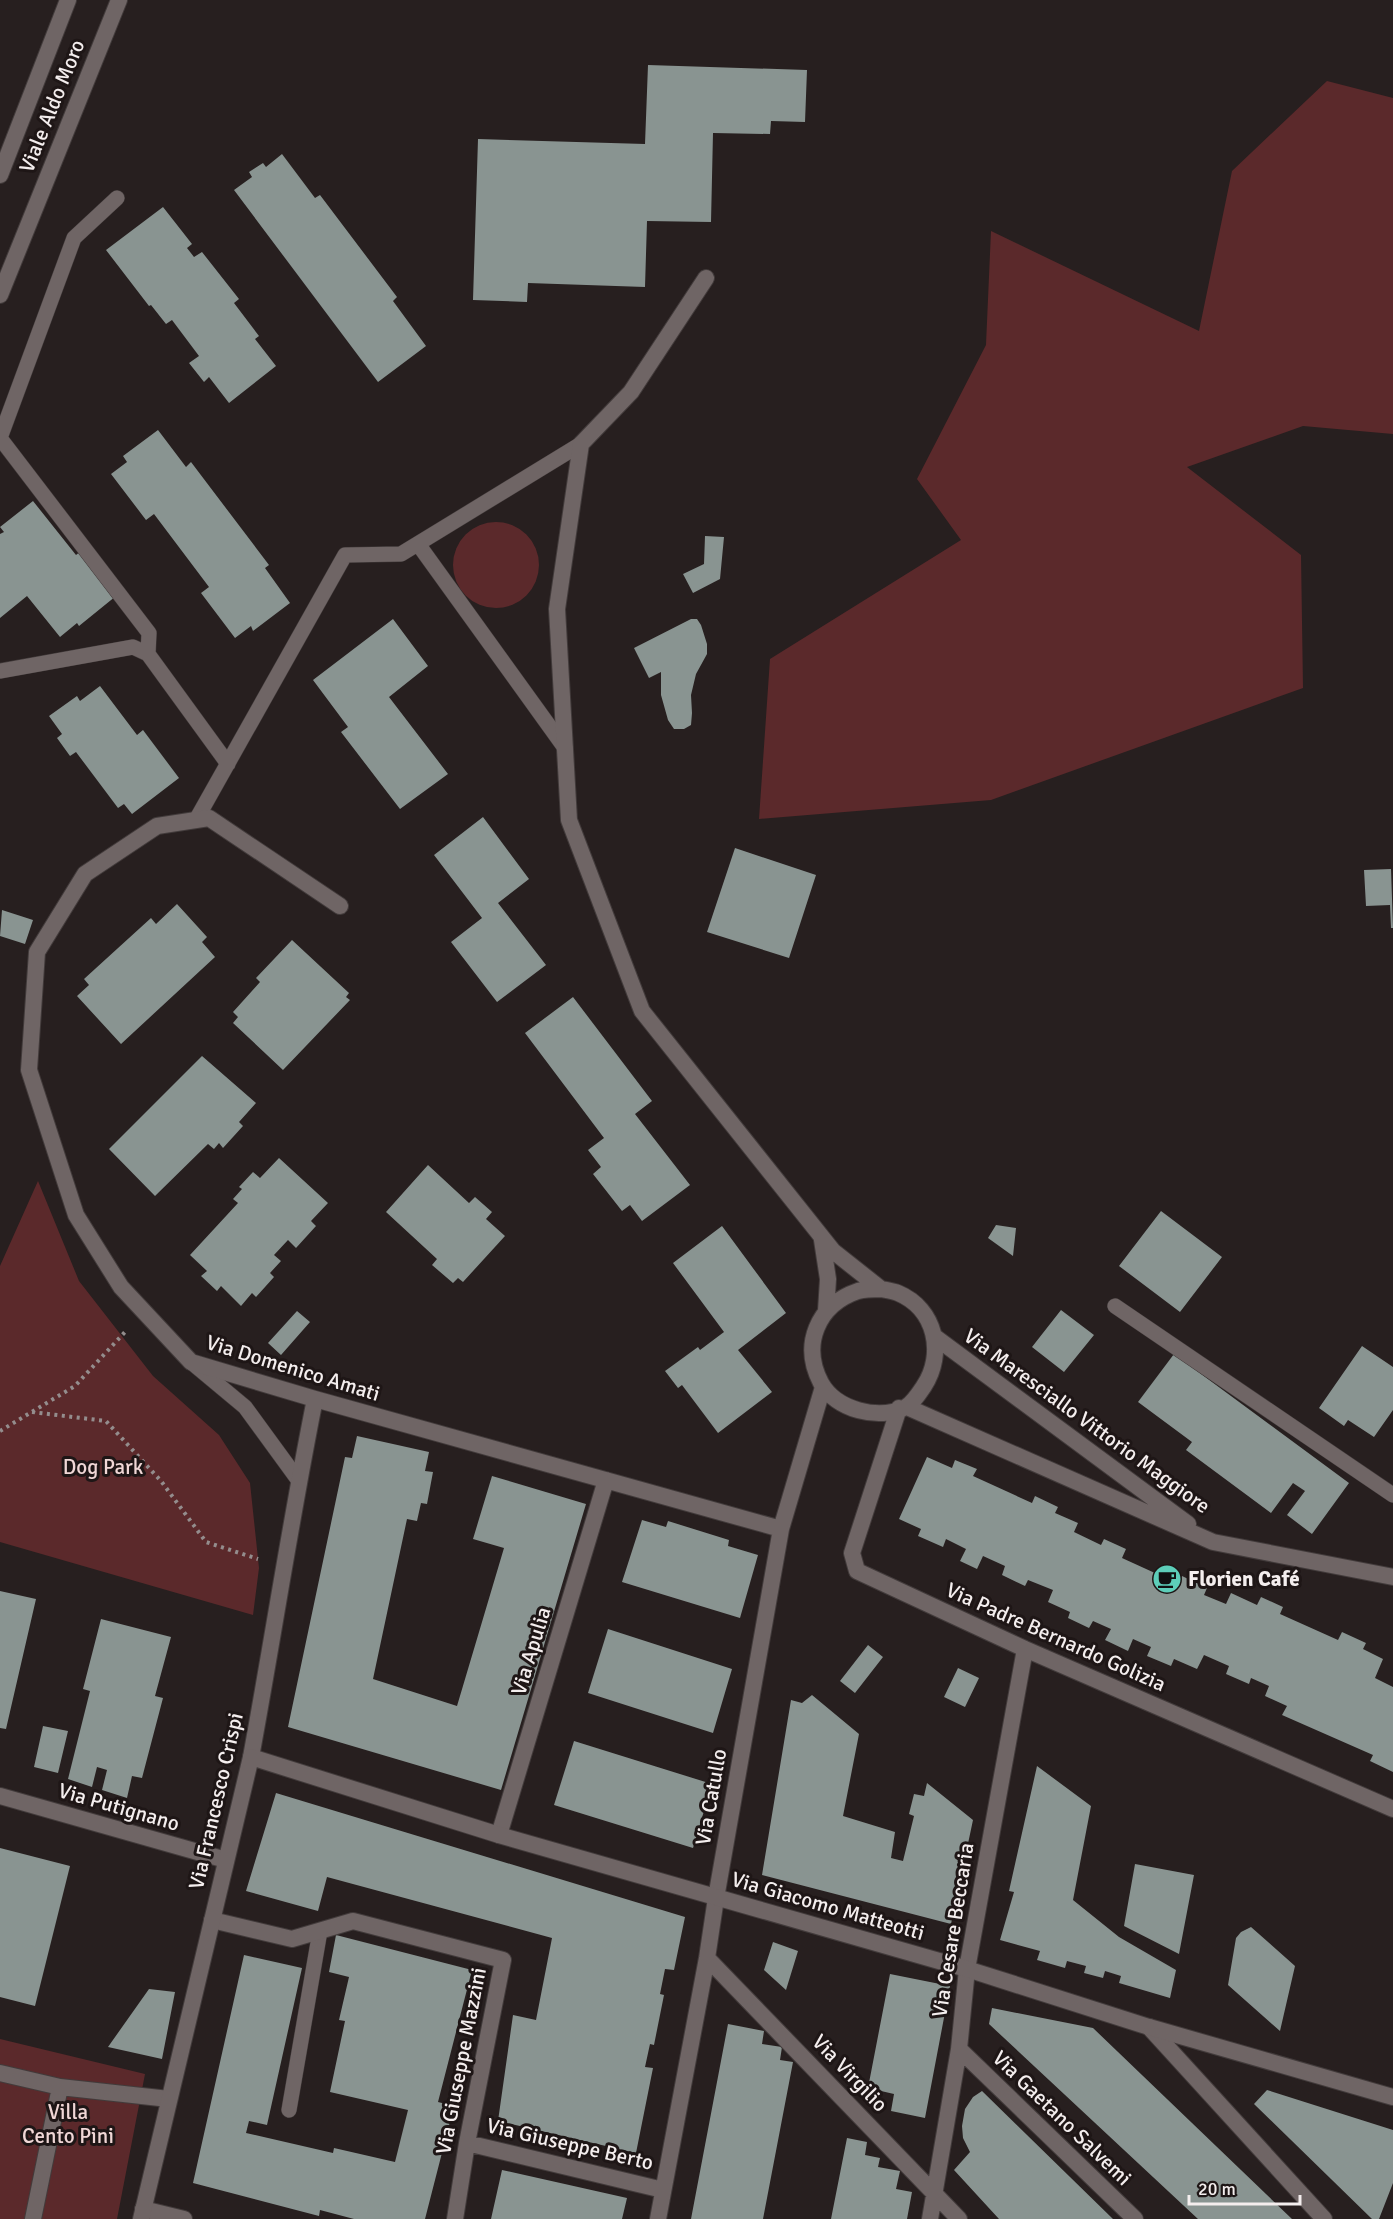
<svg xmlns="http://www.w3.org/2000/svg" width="1393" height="2219" viewBox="0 0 1393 2219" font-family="Signika,sans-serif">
	<rect width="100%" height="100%" fill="#271f1f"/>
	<path fill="#5b292b" d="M1327,81L1393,98V434L1303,426L1187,467L1301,555L1303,688L991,800L759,819L770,659L961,540L917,479L986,345L991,231L1199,331L1232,171Z
		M453 565a43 43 0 1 1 86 0a43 43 0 1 1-86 0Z
		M38,1181L79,1281L153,1376L219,1435L250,1483L259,1568L253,1615L0,1542V1266Z
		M0,2039L145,2074L117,2219H0Z"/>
	<path fill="#899491" d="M648,65L807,70L805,122L771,121L770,134L713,133L711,222L647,221L645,287L528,283L527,302L473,300L478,139L645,144Z
		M282,154L315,198L320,195L397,297L393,301L426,346L378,382L234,190L252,177L249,172L263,163L266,167Z
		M163,207L192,244L187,248L194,257L202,252L239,299L234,303L259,336L255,339L276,366L229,403L209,377L204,382L189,363L199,356L172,320L166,324L151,305L149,306L106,250Z
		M158,430L186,467L191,462L269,565L265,568L290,603L253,631L251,626L235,638L201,593L209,587L154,514L146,520L111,474L127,462L123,456Z
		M33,501L76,555L81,551L116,596L79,626L77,623L60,637L27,596L0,618V534L4,532L0,527Z
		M705,536L724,537L720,579L693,593L683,574L704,564Z
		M393,619L428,666L389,697L448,774L400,809L341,732L348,727L313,680Z
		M691,619H697L701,625L707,644V654L696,674L691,695L692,713L691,725L684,729H674L668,720L661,695V672L649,678L634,648Z
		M100,686L137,735L143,730L179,778L132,814L124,804L118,808L76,752L70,756L57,738L62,734L49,716L77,696L80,701Z
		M483,817L529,879L498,903L546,965L497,1002L451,942L482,918L434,855Z
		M735,848L816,875L789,958L707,932Z
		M1391,869L1393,928H1391L1390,905L1366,906L1364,870Z
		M177,904L207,937L202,942L215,957L121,1044L77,996L89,985L84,979L151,918L156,924Z
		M2,910L33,920L25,944L0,936Z
		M292,940L349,993L346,997L350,1000L283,1070L233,1023L238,1017L233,1012L260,982L256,978Z
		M573,997L652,1101L635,1114L690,1185L642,1221L630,1205L622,1211L593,1174L601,1167L588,1150L604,1138L525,1033Z
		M202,1056L256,1103L239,1122L243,1126L223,1148L219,1143L214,1149L208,1144L155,1196L109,1149Z
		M279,1158L328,1203L311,1221L316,1226L296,1248L288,1240L274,1255L281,1261L270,1273L274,1277L256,1297L252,1293L241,1306L221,1286L217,1291L201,1276L207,1271L190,1255L238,1203L233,1199L242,1189L239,1187L253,1172L260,1178Z
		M428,1165L469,1203L475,1197L492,1212L486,1219L505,1236L463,1282L458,1278L453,1283L432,1265L437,1259L386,1212Z
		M1161,1211L1222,1257L1180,1312L1119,1266Z
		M996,1225L1016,1228L1013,1256L988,1238Z
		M722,1226L786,1313L738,1350L772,1392L718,1433L682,1385L678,1388L665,1371L698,1347L700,1350L724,1332L673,1263Z
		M1061,1310L1094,1335L1064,1372L1032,1347Z
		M297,1311L310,1322L281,1355L268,1343Z
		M1362,1346L1393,1367V1410L1374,1437L1348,1420L1344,1426L1319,1408Z
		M1174,1354L1349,1483L1312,1534L1287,1515L1305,1491L1293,1483L1271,1513L1186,1450L1192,1442L1138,1402Z
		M357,1436L429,1452L425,1471L433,1472L427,1504L421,1503L417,1521L407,1519L373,1679L457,1706L504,1548L473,1539L492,1476L586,1504L501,1790L288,1727L345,1457L352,1458Z
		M927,1457L952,1468L955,1460L977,1469L973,1476L1032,1503L1035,1496L1058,1507L1055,1513L1078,1523L1074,1532L1101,1545L1104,1539L1126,1549L1122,1558L1179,1584L1182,1576L1207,1588L1204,1595L1226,1604L1231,1593L1257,1605L1261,1597L1283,1607L1280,1614L1338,1640L1342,1632L1366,1643L1363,1649L1383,1659L1375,1678L1393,1687V1772L1370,1761L1373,1755L1282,1715L1287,1706L1265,1696L1269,1686L1251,1678L1249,1684L1226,1674L1229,1666L1204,1655L1197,1669L1174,1659L1171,1666L1147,1656L1151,1647L1133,1639L1128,1651L1105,1640L1111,1629L1093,1621L1089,1628L1068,1618L1070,1612L1048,1602L1053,1590L1028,1580L1025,1586L1002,1575L1005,1566L983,1556L977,1569L960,1561L966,1549L946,1539L943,1547L918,1536L921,1529L899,1519Z
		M642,1520L666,1527L668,1521L729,1540L728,1546L758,1555L740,1618L622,1582Z
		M0,1591L36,1599L6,1729L0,1728Z
		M101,1619L171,1637L155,1696L163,1698L142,1778L132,1776L127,1798L102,1790L107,1770L97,1767L92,1787L68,1779L90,1691L83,1689Z
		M608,1629L732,1669L713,1733L588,1693Z
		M868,1645L883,1657L855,1693L840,1681Z
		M958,1668L979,1678L965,1707L944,1697Z
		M812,1695L859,1734L843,1816L895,1832L891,1858L903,1861L914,1816L909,1814L914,1794L924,1796L927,1783L973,1820L951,1924L762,1875L791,1700L802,1703Z
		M43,1726L68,1731L58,1773L34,1767Z
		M574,1741L712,1784L693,1848L554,1805Z
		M1037,1766L1091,1806L1073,1900L1119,1937L1176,1970L1170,1998L1119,1983L1121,1976L1105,1971L1103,1978L1084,1973L1086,1966L1067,1961L1065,1968L1037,1960L1040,1951L1000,1940L1014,1892L1009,1891Z
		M276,1793L685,1917L674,1970L665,1969L660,1994L664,1995L654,2045L650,2044L645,2067L653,2068L636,2153L498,2121L513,2015L536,2020L552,1938L327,1877L318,1911L246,1891Z
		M0,1848L70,1866L35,2006L0,1997Z
		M1135,1864L1194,1875L1179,1954L1124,1926Z
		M1251,1927L1295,1966L1280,2031L1228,1985L1236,1938L1241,1932Z
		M336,1935L472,1970L438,2102L454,2106L425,2219H354L320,2210L319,2216L193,2183L244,1955L302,1968L267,2125L249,2121L246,2133L333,2153L334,2148L395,2162L408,2110L330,2092L345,2021L339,2020L349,1977L329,1972Z
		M773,1942L798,1951L786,1990L764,1970Z
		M890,1974L950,1986L925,2118L891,2111L894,2094L868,2088Z
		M149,1989L175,1992L162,2059L108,2047Z
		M992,2008L1093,2028L1292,2219H1198L989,2024Z
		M728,2024L764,2031L762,2044L782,2047L780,2060L793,2062L763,2219H691Z
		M1267,2090L1393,2130V2183L1379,2219H1372L1254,2104Z
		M982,2091L1113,2219H999L954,2170L970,2152L963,2138L962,2126L965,2109L973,2097Z
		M847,2138L867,2142L865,2155L880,2158L878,2167L900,2171L896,2189L912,2192L907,2219H831Z
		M502,2170L627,2198L622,2219H491Z"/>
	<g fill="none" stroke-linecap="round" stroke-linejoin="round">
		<g stroke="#423b3b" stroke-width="16">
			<path id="service" d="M0,438L74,238L117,198
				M0,438L149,633L148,654
				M418,544L565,748
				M0,671L133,647L148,654L228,764
				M196,820L345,555L401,554L581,444
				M1115,1306L1393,1495
				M191,1362L245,1407L299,1481
				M289,2110L320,1931"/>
		</g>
		<g stroke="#423b3b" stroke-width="18">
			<path id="pedestrian" d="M0,2073L60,2087L33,2219
				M60,2087L169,2099"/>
		</g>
		<g stroke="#423b3b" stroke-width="18">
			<path id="minor" d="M706,278L631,392L581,444L557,609L569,820L642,1011L833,1251L881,1289
				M340,906L209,818L157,826L85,874L37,952L29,1070L76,1215L121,1287L191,1362L315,1399L781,1529
				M822,1240L828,1279L826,1311
				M881,1289C886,1290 893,1291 898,1293C936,1309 945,1354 924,1386C920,1392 913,1403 906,1407C879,1421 836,1410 821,1383C801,1345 817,1305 858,1291C865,1289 873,1289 881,1289Z
				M935,1337L1188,1524
				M907,1407L1213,1542L1393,1577
				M899,1408L852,1553L857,1571L1025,1649L1393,1809
				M251,1757C273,1638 291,1518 315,1399
				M0,1796L226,1860
				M499,1835L606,1480
				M212,1920L292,1939L353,1921L503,1960L467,2143L455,2219
				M707,1958L959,2219
				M1149,2027L1324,2219
				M959,2049L1135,2219
				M467,2143L663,2190
				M143,2209L184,2219
				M658,2219L707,1958L716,1898L781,1529L823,1387
				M930,2219L959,2049L967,1969L1025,1649"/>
		</g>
		<g stroke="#423b3b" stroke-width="18">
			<path id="tertiary" d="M0,175L68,0
				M0,295L119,0
				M141,2219L251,1757L499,1835L967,1969L1149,2027L1393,2097"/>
		</g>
		<path stroke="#948d8d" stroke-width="4" stroke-dasharray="3 4.5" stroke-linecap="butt" d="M32,1412L106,1421L161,1481L206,1542L258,1559
			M0,1431L75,1386L125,1332"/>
		<use href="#service" stroke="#6f6565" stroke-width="15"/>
		<use href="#pedestrian" stroke="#6f6565" stroke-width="16"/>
		<use href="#minor" stroke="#6f6565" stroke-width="16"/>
		<use href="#tertiary" stroke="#6f6565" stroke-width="16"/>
	</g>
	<defs>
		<g id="cafe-disc" transform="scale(1.5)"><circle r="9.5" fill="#5dceb9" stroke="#1e1616"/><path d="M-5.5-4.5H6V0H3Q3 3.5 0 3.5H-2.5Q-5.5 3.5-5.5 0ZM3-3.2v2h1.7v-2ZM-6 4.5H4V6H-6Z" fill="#111"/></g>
	</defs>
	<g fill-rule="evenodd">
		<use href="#cafe-disc" x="1167" y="1579"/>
	</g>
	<g text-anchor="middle" stroke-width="6" stroke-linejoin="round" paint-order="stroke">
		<g font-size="21" fill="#f4eeee" stroke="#1e1616">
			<text transform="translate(52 106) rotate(-68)" y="7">Viale Aldo Moro</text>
			<text transform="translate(293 1368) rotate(17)" y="7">Via Domenico Amati</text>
			<text transform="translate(1087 1421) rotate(36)" y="7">Via Maresciallo Vittorio Maggiore</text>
			<text transform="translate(1056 1637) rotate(24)" y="7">Via Padre Bernardo Golizia</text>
			<text transform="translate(531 1651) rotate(-73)" y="7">Via Apulia</text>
			<text transform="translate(711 1797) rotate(-80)" y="7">Via Catullo</text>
			<text transform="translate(216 1801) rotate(-77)" y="7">Via Francesco Crispi</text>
			<text transform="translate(119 1807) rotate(16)" y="7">Via Putignano</text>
			<text transform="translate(828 1906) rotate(16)" y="7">Via Giacomo Matteotti</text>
			<text transform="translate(953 1930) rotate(-81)" y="7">Via Cesare Beccaria</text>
			<text transform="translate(461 2061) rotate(-79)" y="7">Via Giuseppe Mazzini</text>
			<text transform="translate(850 2073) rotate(46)" y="7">Via Virgilio</text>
			<text transform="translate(1062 2118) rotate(44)" y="7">Via Gaetano Salvemi</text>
			<text transform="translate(570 2144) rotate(13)" y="7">Via Giuseppe Berto</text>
		</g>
		<g font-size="21" fill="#f0d7d6" stroke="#1e1616">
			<text x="103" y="1474">Dog Park</text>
			<text x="68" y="2119">Villa<tspan x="68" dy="24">Cento Pini</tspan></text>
		</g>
		<g font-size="21" font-weight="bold" fill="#f4eeee" stroke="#1e1616" text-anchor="start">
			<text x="1188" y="1586">Florien Café</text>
		</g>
	</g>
	<path d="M1189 2195v9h111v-9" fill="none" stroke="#f4eeee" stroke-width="3"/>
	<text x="1198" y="2195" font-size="18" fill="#f4eeee" stroke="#1e1616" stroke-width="4.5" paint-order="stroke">20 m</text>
</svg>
